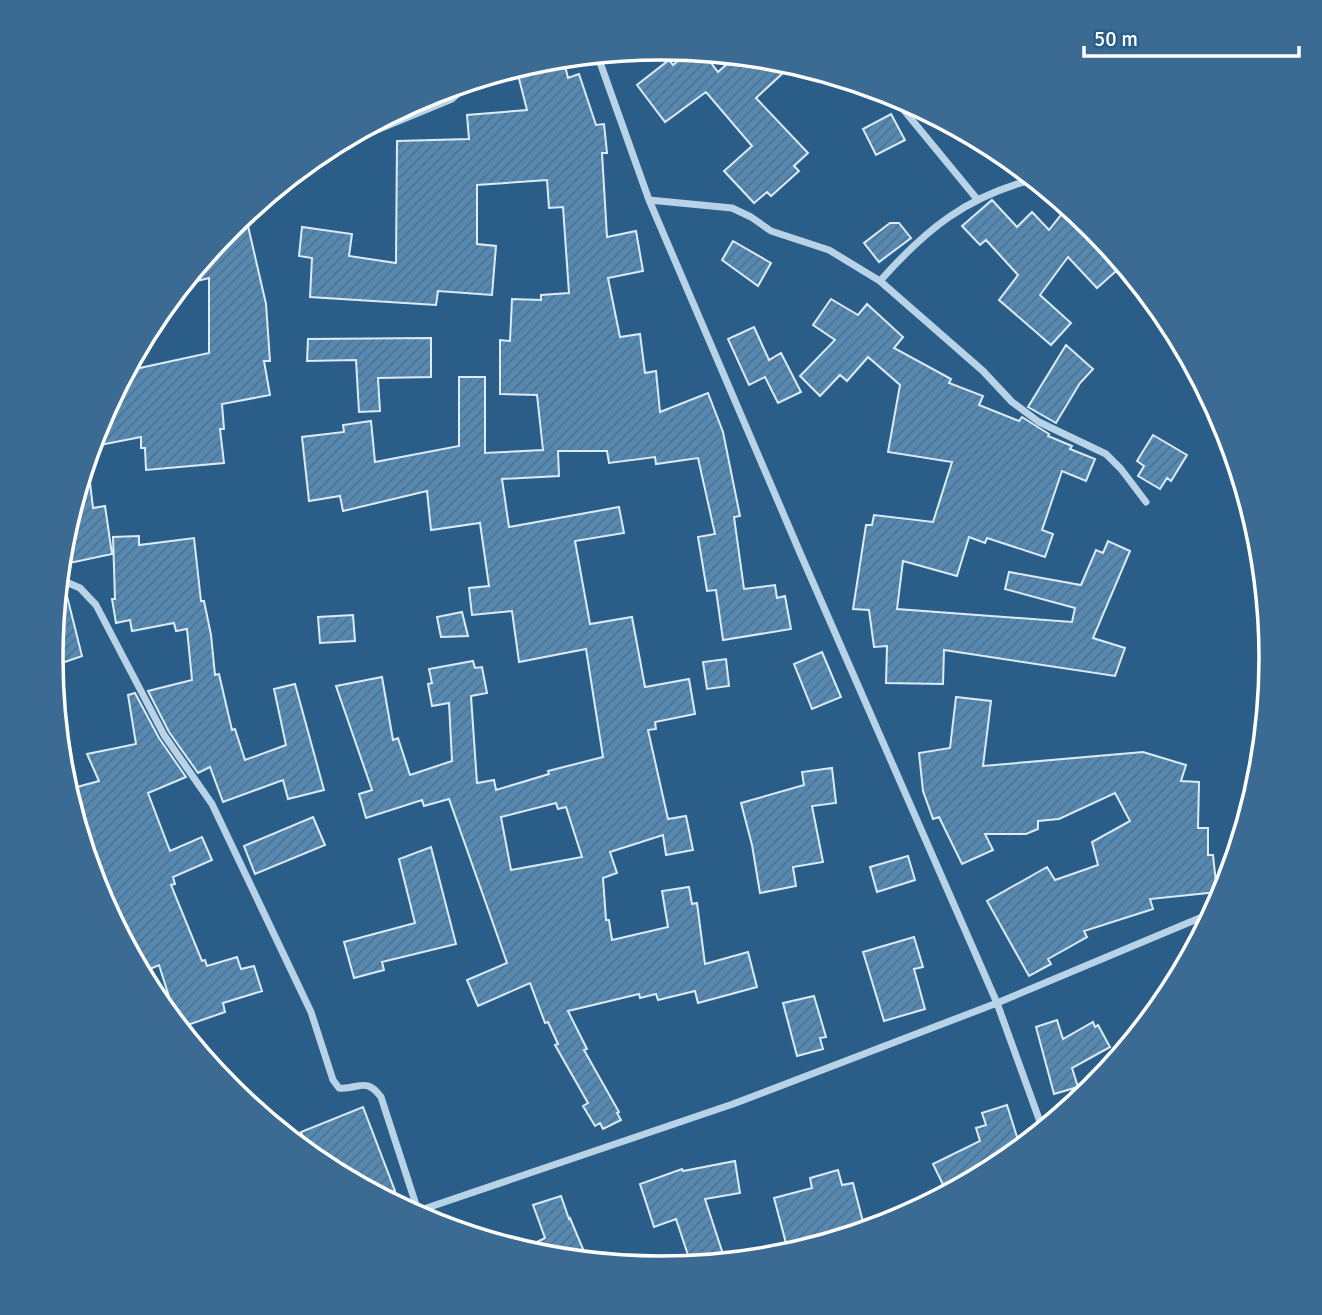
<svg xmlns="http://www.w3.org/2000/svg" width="1322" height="1315" viewBox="0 0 1322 1315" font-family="Signika,sans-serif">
	<defs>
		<pattern id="building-hatch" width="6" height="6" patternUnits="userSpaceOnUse" patternTransform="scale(1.75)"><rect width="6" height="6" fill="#5689b2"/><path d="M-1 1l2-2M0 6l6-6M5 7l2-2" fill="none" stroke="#527189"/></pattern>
	</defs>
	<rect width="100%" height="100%" fill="#2a5e88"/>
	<path fill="url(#building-hatch)" stroke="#dbebf7" stroke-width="2" fill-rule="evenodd" d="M691,50L702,51L718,72L737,55L780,59L794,63L756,98L808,153L794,166L799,171L771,196L767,192L754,203L724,171L752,146L706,92L665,122L637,85L669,60L673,65Z
		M563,57L568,78L579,74L596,125L604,124L607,153H602L607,237L636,231L643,271L608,278L620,337L640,334L645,373L656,371L660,412L708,393L723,432L740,516L734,517L744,589L775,585L777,598L785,596L791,629L723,640L716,590L707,591L698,537L715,534L698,458L656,464L655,457L609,463L607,451H558L559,476L502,479L509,527L619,507L624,533L575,541L590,624L632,617L645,687L689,679L695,714L655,722L656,729L648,730L668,819L686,816L693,850L666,855L663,835L610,852L617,873L603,878L606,920H609L612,940L668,927L662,891L689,887L692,904L697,903L705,964L748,952L757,987L698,1003L695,991L658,1000L656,994L640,998L639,994L568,1011L587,1049L584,1050L619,1112L617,1113L621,1120L603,1129L600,1123L595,1126L583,1106L588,1103L555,1045L558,1044L548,1022L545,1023L530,983L478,1006L467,980L507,963L449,799L424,806L422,800L366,818L359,794L372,790L336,686L382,677L393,740L398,738L410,775L452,761L449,703L432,706L428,684L432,683L429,669L473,661L475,668L482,667L487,693L471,696L477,783L494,780L496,790L549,774L548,771L603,757L586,649L519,662L512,611L472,615L469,588L489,586L480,523L431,530L427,491L343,511L340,496L309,501L302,437L344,432L343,425L371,421L375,462L459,446V377H485V453L543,450L537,395L500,394V340L510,341L512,299L541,300V295L569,293L563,207L549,208L547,180L477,185V244L496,246L492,295L438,291L436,305L310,297L312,258L299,256L302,227L352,234L349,256L396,263L397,141L469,139L467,115L527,110L516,67L542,59ZM556,803L558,809L566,807L582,857L511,870L501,817Z
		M891,114L905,140L876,155L863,129Z
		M992,200L1017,227L1032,212L1049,230L1068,206L1093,226L1124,264L1097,288L1068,257L1040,295L1071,323L1051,345L999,300L1018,275L986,240L980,245L962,226Z
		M245,213L266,304L270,361H264L270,395L222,404L224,429H220L224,463L146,470L145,448H141V437L90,447L97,424L126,371L209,353V278L181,285L230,225Z
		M890,223H899L911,238L879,262L864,243Z
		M733,241L771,263L758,286L722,260Z
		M831,299L858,315L867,304L903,337L894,348L951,379L949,383L983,396L979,405L1019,421L1022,417L1049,434L1048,436L1072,446L1070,449L1095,459L1086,481L1062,471L1042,530L1053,534L1045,557L987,538L985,543L969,537L957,576L903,561L897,609L1072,622L1075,608L1005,589L1009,572L1081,585L1096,550L1103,553L1108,541L1130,551L1093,638L1125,648L1115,676L944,650L943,684L886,683L887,646L874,647L869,610L853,609L866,525H872L874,515L933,522L952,462L888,452L900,385L868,357L847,381L840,375L820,396L800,376L835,340L813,325Z
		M754,327L769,360L781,353L801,392L778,403L765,377L749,385L728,339Z
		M431,338V377L378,378L380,411L359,412L356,360L307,361L308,339Z
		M1066,345L1093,369L1080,383L1056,423L1028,407Z
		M1153,435L1187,455L1171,481L1167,478L1160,489L1138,476L1144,466L1137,461Z
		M87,457L93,508L105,506L112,554L60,565L63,538Z
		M139,536V545L194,538L201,601H204L211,635L215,675L219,674L232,730L235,729L245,760L286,745L274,689L295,684L324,790L288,799L283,780L223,802L210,767L198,773L169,732L148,691L192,680L187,629L176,631L174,623L132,631L130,620L116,623L112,599H115L113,537Z
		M58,585L65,588L82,656L62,663L53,639Z
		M462,612L468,636L441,637L437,617Z
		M353,615L355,641L320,643L318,617Z
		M822,652L841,697L812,709L794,664Z
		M726,659L729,686L707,689L703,662Z
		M135,693L159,738L186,777L148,793L170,851L202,837L212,860L173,877L175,884L171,885L202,961L205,960L207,966L237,957L241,969L254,966L262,991L223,1003L225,1012L179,1028L159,965L141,973L97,891L66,790L99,781L87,754L136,744L128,695Z
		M956,697L991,701L983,766L1143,752L1186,765L1181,781L1199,782L1198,828H1208V855H1213L1217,892L1150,899L1153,909L1084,931L1087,937L1048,959L1051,964L1029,976L987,901L1047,867L1055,880L1098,865L1092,842L1130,821L1115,793L1059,819L1038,821V829L1026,834H985L993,850L962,864L939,817L933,819L923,791L919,753L950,748Z
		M832,768L836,803L812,806L823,862L793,867L796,886L760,893L752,845L741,803L804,785L802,772Z
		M313,817L325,845L255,874L244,846Z
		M431,847L456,944L382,962L384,970L354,978L344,942L415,923L399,859Z
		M908,856L915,880L877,892L870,867Z
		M914,937L923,967L914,969L925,1009L884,1021L863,952Z
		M814,996L826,1037L820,1038L823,1049L797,1056L783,1003Z
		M1057,1020L1063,1039L1093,1022L1095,1027L1098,1025L1110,1047L1072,1068L1078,1087L1054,1094L1036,1027Z
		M1007,1105L1018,1140V1151L1000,1165L947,1193L933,1164L980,1141L976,1128L986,1125L982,1113Z
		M363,1107L395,1191L380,1196L322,1165L297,1145L305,1142L301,1132Z
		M735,1161L740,1193L705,1199L723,1254L691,1264L676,1219L654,1227L640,1184L682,1169L683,1171Z
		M838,1170L842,1185L853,1183L864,1226L837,1234L839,1238L816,1245L814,1240L787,1247L774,1198L812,1188L810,1178Z
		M561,1196L569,1219L570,1218L588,1261L542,1256L521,1250L545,1238L533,1205Z"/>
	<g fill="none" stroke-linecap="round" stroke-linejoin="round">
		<path stroke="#b8d3e8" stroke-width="7" d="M597,54L649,200L801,555L997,1003L1043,1130
			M889,92L977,199
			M316,155L452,99L473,80
			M649,200L732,208L751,217L771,231L829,250L880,281L983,371L1012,402L1039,422L1106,454L1121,469L1146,502
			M880,281C926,229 967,196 1035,179
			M59,579L80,588L96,605L164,735L212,804L311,1012L333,1080L339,1088C358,1090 366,1076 381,1097L420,1217
			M412,1213L733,1104L997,1003L1214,912"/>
	</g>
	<path d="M0 0H1322V1315H0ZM63 658a598 598 0 1 1 1196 0a598 598 0 1 1-1196 0Z" fill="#3b6b92" fill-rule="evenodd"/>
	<path fill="none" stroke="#fff" stroke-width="3.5" d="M63 658a598 598 0 1 1 1196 0a598 598 0 1 1-1196 0Z"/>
	<path d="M1084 46v10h215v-10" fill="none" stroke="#ffffff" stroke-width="3.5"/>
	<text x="1094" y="46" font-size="21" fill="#ffffff" stroke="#2a5e88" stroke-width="5" paint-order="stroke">50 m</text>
</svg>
